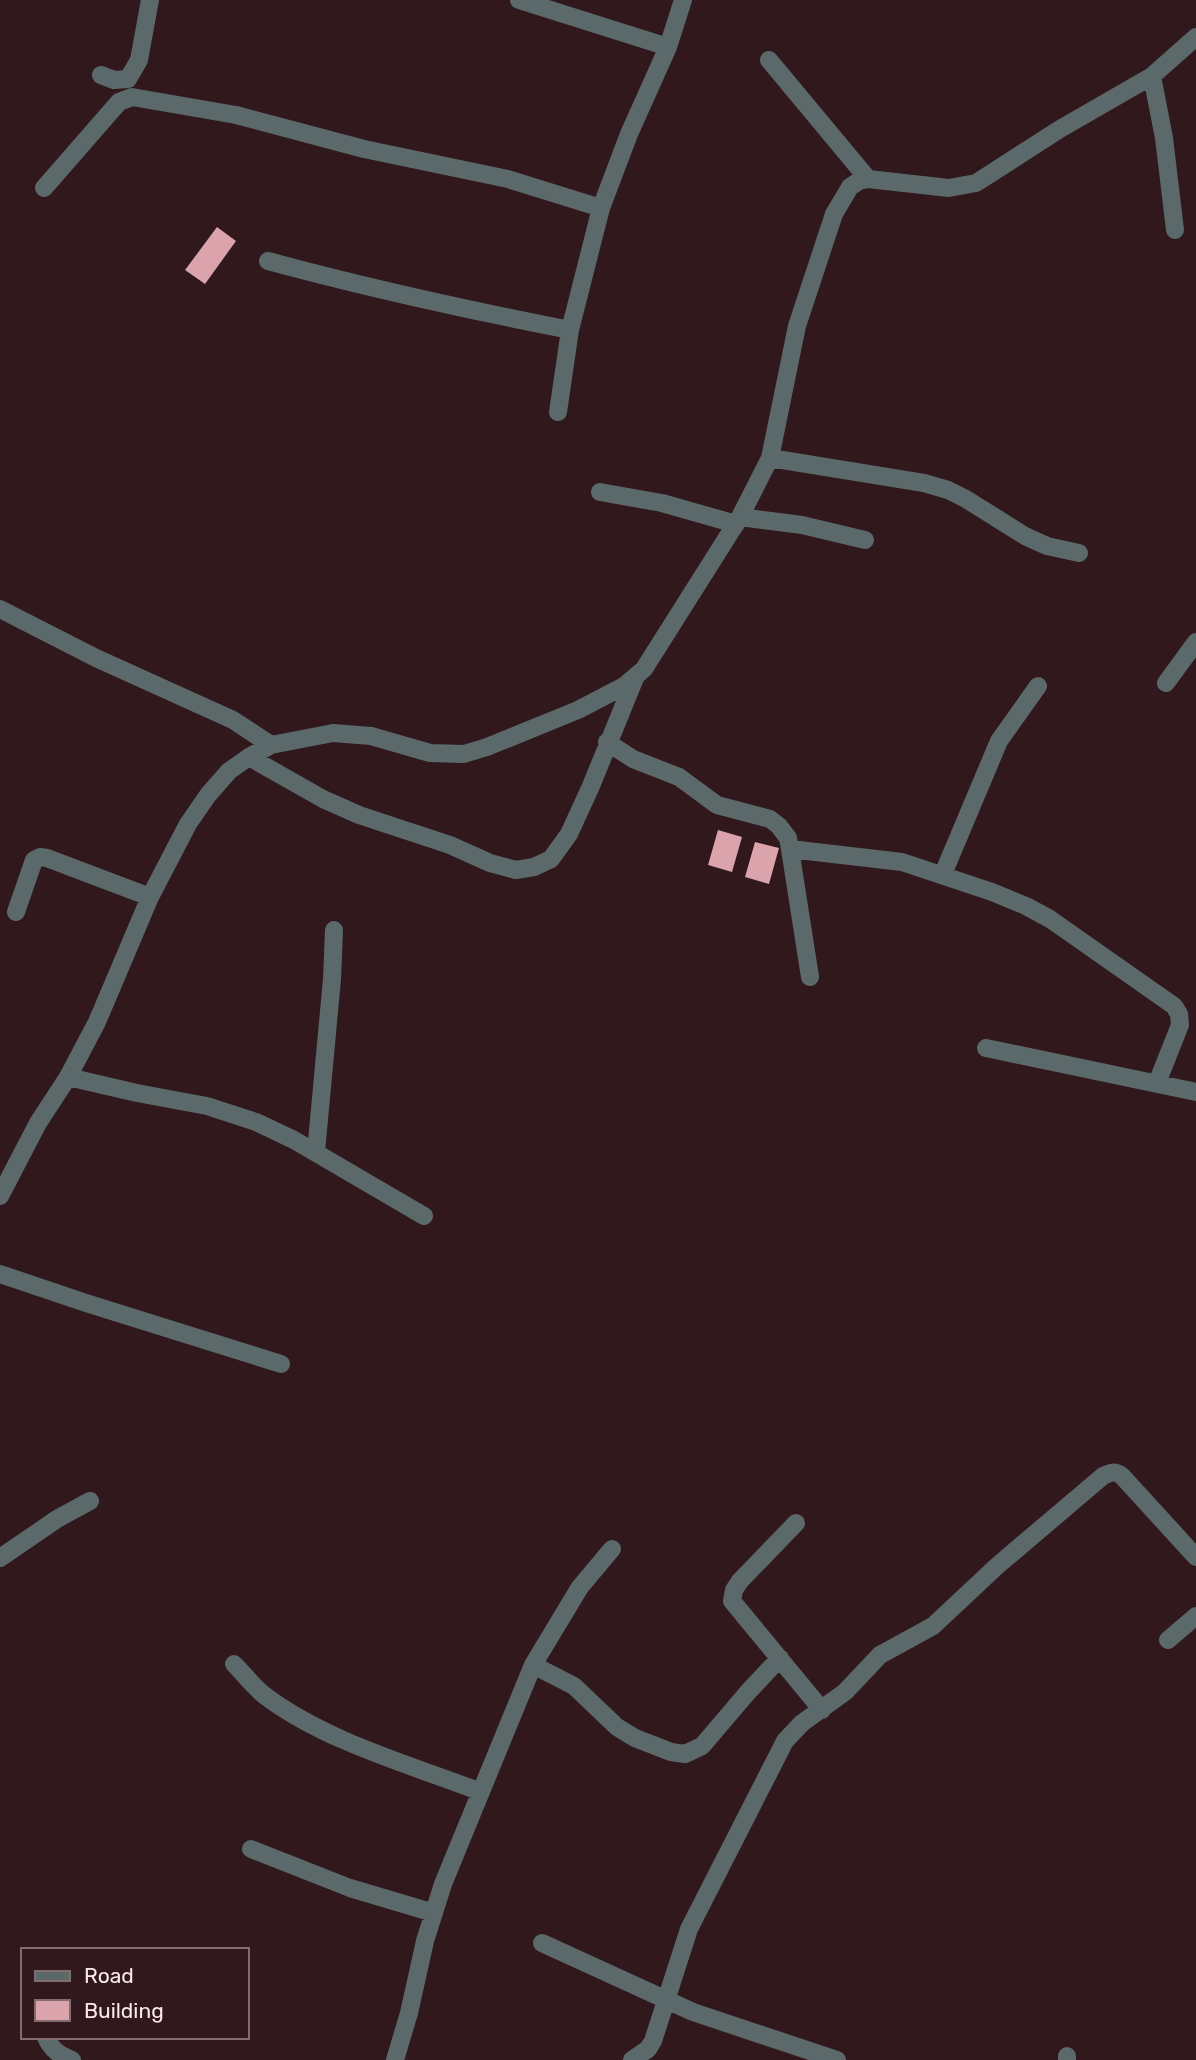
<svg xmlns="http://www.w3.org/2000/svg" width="1196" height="2060" viewBox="0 0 1196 2060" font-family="Rubik,sans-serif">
	<rect width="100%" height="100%" fill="#30181c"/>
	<path fill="#dba3ac" d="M217,227L236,241L205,284L185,270Z
		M718,830L742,837L732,872L708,865Z
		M755,842L779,848L769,884L745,877Z"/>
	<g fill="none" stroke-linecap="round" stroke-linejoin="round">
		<path stroke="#5b696a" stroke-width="18" d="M519,0L668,47
			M769,60L868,179
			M101,75L114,80L128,79L139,60L150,0
			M1152,76L1164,138L1175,230
			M44,188L119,102L132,97L236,115L364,149L508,179L601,208
			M268,261C368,288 468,310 570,330
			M558,412L570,330L601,208L629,134L668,47L683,0
			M770,458L924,483L948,490L966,499L1025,536L1047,546L1079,553
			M600,492L662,503L736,524
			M740,517L802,525L865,540
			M0,609L96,658L233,720L271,745
			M1166,683L1196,642
			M607,742L633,759L679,777L717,805L770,819L779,826L788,838L790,849L810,977
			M249,757L323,799L359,815L450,845L490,863L516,870L534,867L551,859L569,834L591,786L635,678
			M790,849L902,862L992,892L1026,906L1050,919L1174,1006L1179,1014L1180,1025L1157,1083
			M943,874L999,741L1038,686
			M16,912L34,860L40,857L47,858L150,897
			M986,1048L1196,1092
			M68,1077L137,1093L207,1106L256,1122L294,1140L424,1216
			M316,1152L332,979L334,930
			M0,1196L38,1123L68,1077L97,1022L150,897L188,824L208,795L229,771L249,757L271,745L333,733L371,736L430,753L464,754L487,747L578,710L624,686L644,669L740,517L770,458L797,326L834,214L850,187L859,181L868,179L949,188L976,183L1060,129L1152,76L1196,37
			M0,1274L86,1303L281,1364
			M796,1523L740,1581L734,1590L732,1601L822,1710
			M0,1558L57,1519L90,1501
			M1168,1640L1196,1616
			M234,1664C244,1674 253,1686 264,1695C324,1741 411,1765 481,1792
			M533,1665L574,1686L617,1727L635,1738L671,1752L685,1754L702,1746L748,1692L780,1658
			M251,1849L350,1888L434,1913
			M542,1943L693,2012L837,2060
			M46,2037C51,2050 60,2055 72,2060
			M395,2060L409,2013L425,1941L443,1884L533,1665L580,1587L612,1549
			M632,2060L648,2049L653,2041L689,1929L785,1741L802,1723L845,1692L880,1655L933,1626L997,1566L1103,1476C1111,1472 1115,1471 1122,1476L1196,1557
			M1067,2060V2056"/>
	</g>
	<rect x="21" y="1948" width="228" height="91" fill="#30181c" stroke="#816c6f" stroke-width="2"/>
	<rect x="35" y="1971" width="35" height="10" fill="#5b696a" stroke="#816c6f" stroke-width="2"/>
	<text x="84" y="1983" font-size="21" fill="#fbe9eb">Road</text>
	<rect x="35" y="2000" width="35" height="21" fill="#dba3ac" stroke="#816c6f" stroke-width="2"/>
	<text x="84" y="2018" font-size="21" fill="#fbe9eb">Building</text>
</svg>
